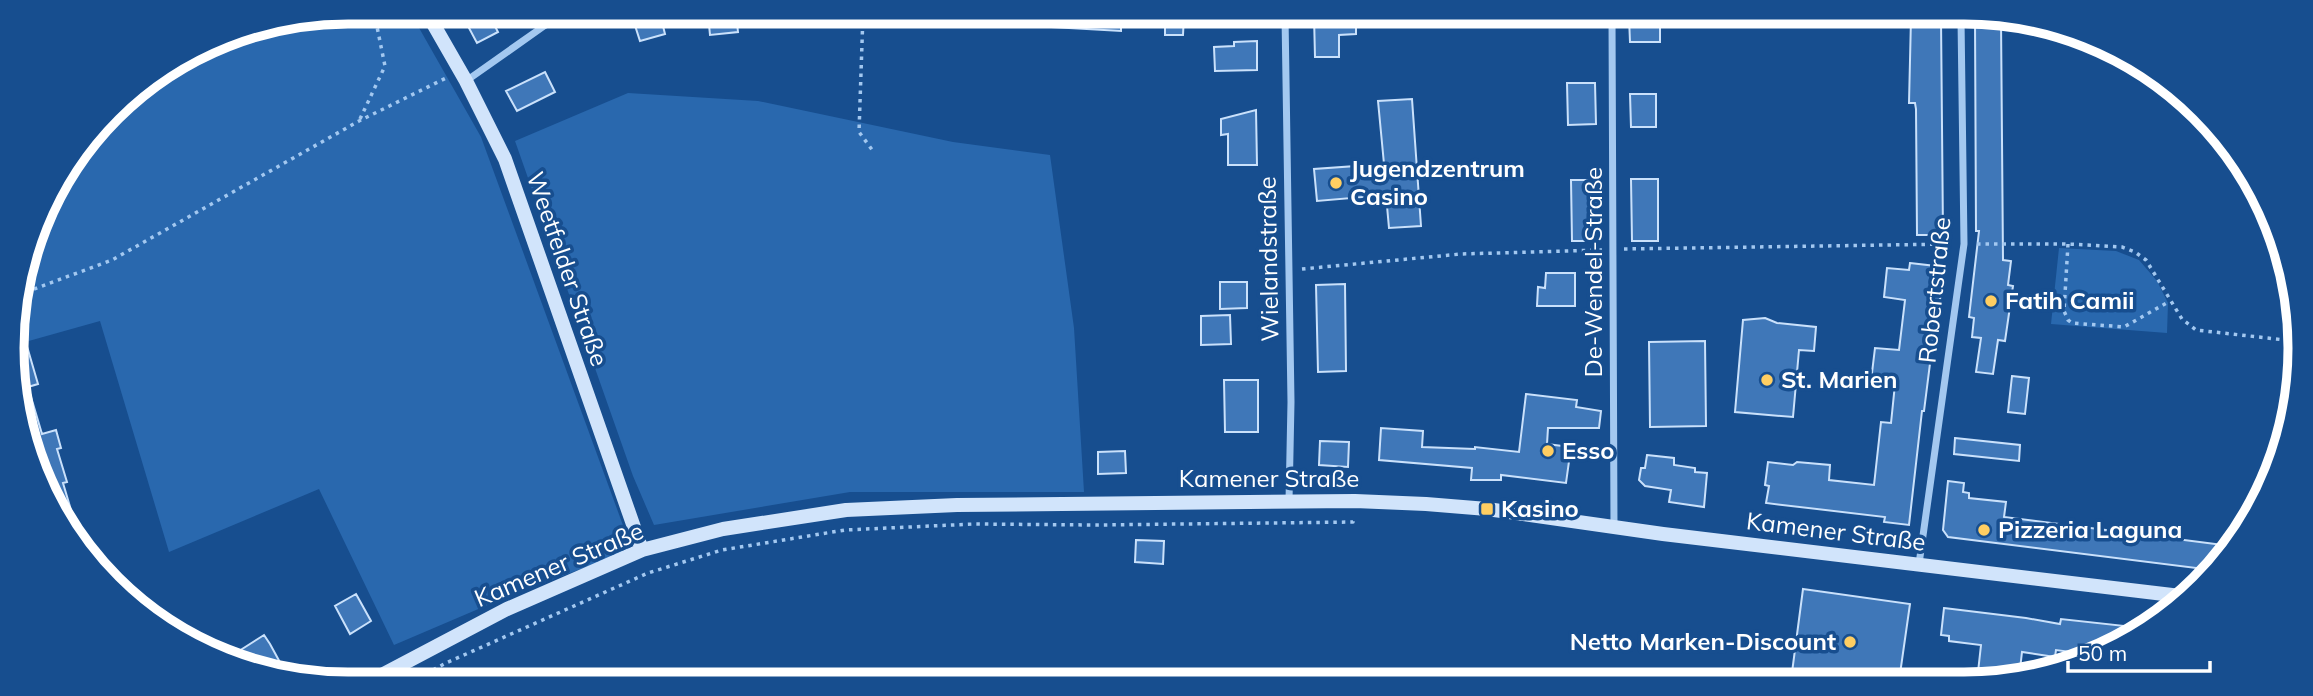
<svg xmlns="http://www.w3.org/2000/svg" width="2313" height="696" viewBox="0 0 2313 696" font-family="Mulish,sans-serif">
	<rect width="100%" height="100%" fill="#174e8f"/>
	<path fill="#2968ae" d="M348,12H410L481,137L632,550L511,595L394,645L319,489L169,552L100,321L18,344L15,305L47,199L126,96L220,38Z
		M628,93L758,101L953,142L1050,155L1074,328L1084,492H850L654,525L633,476L515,141Z
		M2059,248L2116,251L2139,260L2157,281L2168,303L2167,333L2051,324Z"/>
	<path fill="#3f77b8" stroke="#cae1fb" stroke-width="2" d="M461,13H488L498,32L477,43Z
		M631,13L691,14L692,17L663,26L665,34L640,41Z
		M708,14H736L738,32L710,35Z
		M1052,15H1121V31L1052,27Z
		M1165,15H1184L1183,35H1165Z
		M1314,16H1356V34L1339,35V57H1315Z
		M1629,17H1660V42H1630Z
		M1911,18H1941L1943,235H1917L1916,109L1915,103H1909Z
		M1975,19H2001L2003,260L2011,261L2008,285L2013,286L2005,341L1998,340L1993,374L1976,372L1981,338L1972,337L1974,318L1969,317L1979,231H1976Z
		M1257,41V70L1215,71L1214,47L1234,46V42Z
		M545,72L555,92L517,111L506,91Z
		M1567,83H1595L1596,124L1568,125Z
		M1630,94H1656V127H1631Z
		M1412,99L1421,226L1389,228L1386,195L1317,201L1314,169L1384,164L1378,101Z
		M1256,110L1257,165H1228V134L1221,135V119Z
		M1631,179H1658V241H1632Z
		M1571,180H1589V184H1598V237H1589V241H1572Z
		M1910,263L1944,267L1936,332H1934L1924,411H1922L1909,525L1884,522L1885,517L1766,503L1769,486L1765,485L1768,462L1793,465L1797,462L1830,465L1829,480L1874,485L1881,422L1891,423L1895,384L1871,381L1875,348L1899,350L1905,300L1884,297L1887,268L1909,270Z
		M1546,273H1575V306H1537L1538,287L1545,288Z
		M1220,282H1247V308L1220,309Z
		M1345,284L1346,371L1318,372L1316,285Z
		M1230,315L1231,344L1201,345V316Z
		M1765,318L1777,323L1816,327L1814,351L1799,350L1793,417L1735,412L1743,320Z
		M24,336L38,384L28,387L42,434L56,430L61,448L57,449L67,482L63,483L76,527L67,530L24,435L17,337Z
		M1705,341L1706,426L1650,427L1649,342Z
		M2012,376L2029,378L2025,414L2008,412Z
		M1224,380H1258V432H1225Z
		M1526,394L1577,400L1576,407L1601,411L1599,428H1548L1547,444L1571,447L1566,483L1501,475V480H1471L1472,468L1379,460L1381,428L1423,431L1422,447L1475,449V447L1519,452Z
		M1955,438L2020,445L2019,461L1954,454Z
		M1320,441L1349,442L1348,467L1319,465Z
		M1125,451L1126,473L1098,474V452Z
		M1647,455L1674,458V465L1695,468V472L1707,473L1704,507L1669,502L1671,490L1645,486L1639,480L1641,468H1645Z
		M1948,481L1964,483L1963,492L1969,493V498L2006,502L2004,517L2231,546L2212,570L1948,537L1943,530Z
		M1136,540L1164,541L1163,564L1135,562Z
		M1803,589L1910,604L1899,681L1791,680Z
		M356,594L371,621L350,634L335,606Z
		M1944,608L2026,618L2060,624L2061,619L2125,626L2124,629L2129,630L2127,640L2113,649L2094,655L2056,650L2055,657L2022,652L2019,678L2008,681H1977L1981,645L1949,641V636L1941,635Z
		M264,635L270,644L288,677H282L247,663L239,651Z"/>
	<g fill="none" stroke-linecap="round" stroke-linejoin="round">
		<path stroke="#a3c8f0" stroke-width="3.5" stroke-dasharray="3.5 5" stroke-linecap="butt" d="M863,14L859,132L873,151
			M360,119L385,66L374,12
			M1977,244H2068L2122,247L2135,252L2146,260L2182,319L2196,330L2294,341
			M2068,244L2064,311L2068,320L2072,323L2124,327L2170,301
			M1624,249L1952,244
			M1302,269L1461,254L1602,250
			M18,295L112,260L359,121L446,78
			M418,678L446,663L648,573L722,550L845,530L974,524L1097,525L1353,522V517"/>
		<path stroke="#a3c8f0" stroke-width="7" d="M1285,16L1291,402L1289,501
			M1612,17L1614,527
			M466,81L544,26L566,13
			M1919,564L1964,244L1961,19"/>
		<path stroke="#d1e4fb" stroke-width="14" d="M427,13L466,81L505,159L642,550
			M378,677L507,609L642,550L723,529L846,510L957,505L1355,501L1426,504L1487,509L1663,534L2189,597"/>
	</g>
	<g fill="#ffce62" stroke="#174e8f" stroke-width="2.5">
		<circle cx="1336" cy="183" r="7"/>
		<circle cx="1991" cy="301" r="7"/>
		<circle cx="1767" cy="380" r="7"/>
		<circle cx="1548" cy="451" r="7"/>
		<rect x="1480" y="502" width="14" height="14" rx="3.5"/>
		<circle cx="1984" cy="530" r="7"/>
		<circle cx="1850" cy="642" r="7"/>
	</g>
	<g text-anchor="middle" stroke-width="7" stroke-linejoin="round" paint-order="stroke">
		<g font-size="24" font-weight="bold" fill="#fff" stroke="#174e8f" text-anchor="start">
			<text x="1350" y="177">Jugendzentrum<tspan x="1350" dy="28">Casino</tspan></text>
			<text x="2005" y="309">Fatih Camii</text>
			<text x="1781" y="388">St. Marien</text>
			<text x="1562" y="459">Esso</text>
			<text x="1501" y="517">Kasino</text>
			<text x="1998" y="538">Pizzeria Laguna</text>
			<text x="1836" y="650" text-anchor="end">Netto Marken-Discount</text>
		</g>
		<g font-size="24" fill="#fff" stroke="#174e8f">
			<text transform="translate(1269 259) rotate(-91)" y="8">Wielandstraße</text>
			<text transform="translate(567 269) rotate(71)" y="8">Weetfelder Straße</text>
			<text transform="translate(1594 272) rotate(-90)" y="8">De-Wendel-Straße</text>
			<text transform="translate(1935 290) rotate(-84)" y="8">Robertstraße</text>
			<text x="1269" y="487">Kamener Straße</text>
			<text transform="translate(1836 532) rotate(7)" y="8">Kamener Straße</text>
			<text transform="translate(559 565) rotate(-23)" y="8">Kamener Straße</text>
		</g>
	</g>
	<path d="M0 0H2313V696H0ZM348 24H1964A324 324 0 0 1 2288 348V348A324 324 0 0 1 1964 672H348A324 324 0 0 1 24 348V348A324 324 0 0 1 348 24Z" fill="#174e8f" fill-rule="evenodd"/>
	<path fill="none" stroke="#fff" stroke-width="9" d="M348 24H1964A324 324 0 0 1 2288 348V348A324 324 0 0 1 1964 672H348A324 324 0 0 1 24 348V348A324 324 0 0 1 348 24Z"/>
	<path d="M2068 661v10h142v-10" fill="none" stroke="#ffffff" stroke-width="3.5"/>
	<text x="2078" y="661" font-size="21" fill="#ffffff" stroke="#174e8f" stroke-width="5" paint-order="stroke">50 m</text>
</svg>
